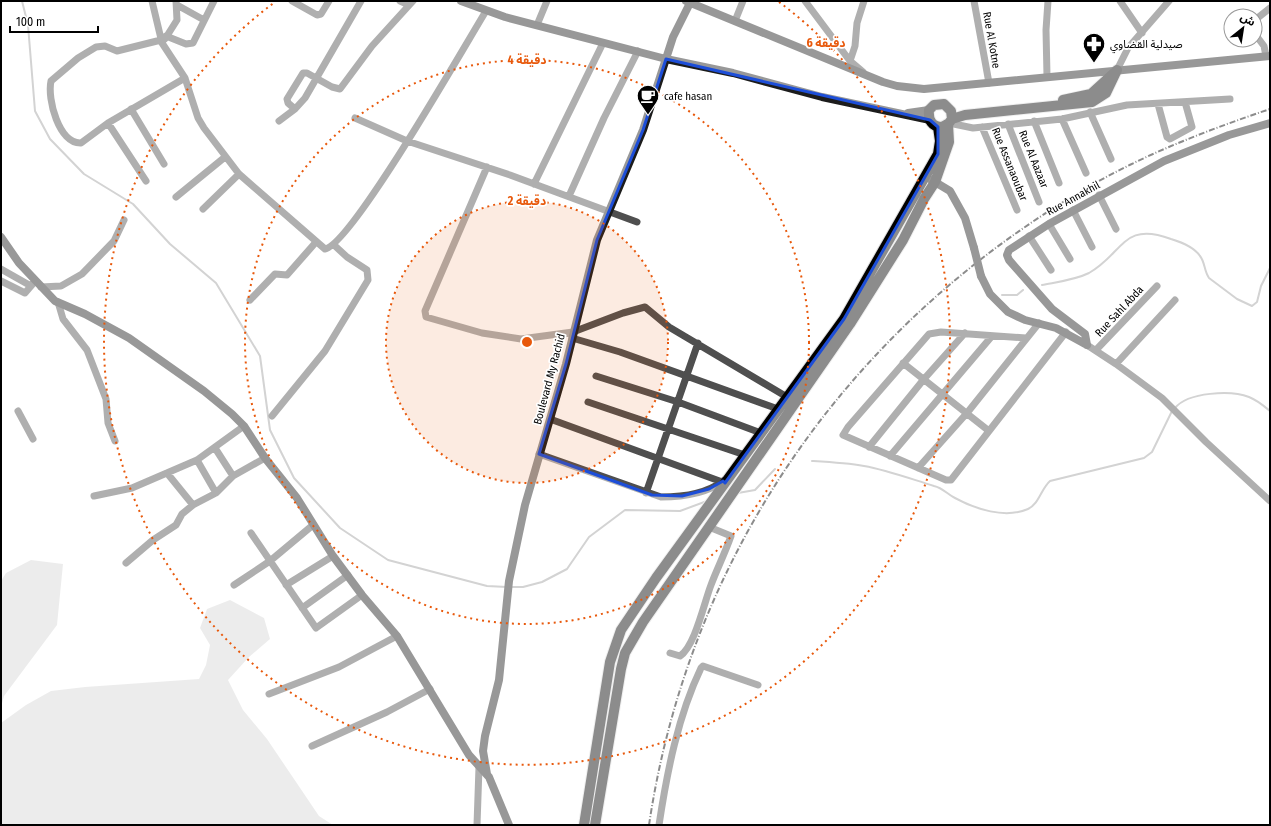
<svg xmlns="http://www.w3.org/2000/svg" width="1271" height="826" viewBox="0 0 1271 826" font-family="'Fira Sans Condensed','Noto Sans Arabic',sans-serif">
	<rect width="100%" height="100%" fill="#fff"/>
	<path fill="#d6d6d6" d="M31,560L63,564L57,625L4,696L1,707V581L6,573Z
		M230,600L264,618L270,639L249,657L228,680L243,710L267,739L319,816L333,825H1V723L26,705L51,691L85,687L199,679L206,665L210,645L200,628L207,609Z"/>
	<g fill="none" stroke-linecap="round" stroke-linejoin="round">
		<path stroke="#9d9d9d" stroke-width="2" d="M22,1L28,25L35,111L50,139L84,174L133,204L170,244L216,283L260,356L270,430L294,478L340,528L388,560L487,586L507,587
			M1042,285C1057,282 1075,280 1089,273C1124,253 1122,221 1171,239C1181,242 1194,247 1200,256C1205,262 1204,271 1209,278L1237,299L1252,306L1257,302L1261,286L1270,268
			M1002,295H1017L1023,290
			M1175,408C1188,392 1231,390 1249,397C1257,400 1264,406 1270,411
			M812,461C829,462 847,463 864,466C887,470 911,479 934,486C943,488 947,494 955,498C975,509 1005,519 1028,509C1039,504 1041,489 1050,481L1144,458L1152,452L1172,411
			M738,493L755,490L775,469
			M511,587H523L542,582L567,569L589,537L625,510L680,511L707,501"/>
		<g stroke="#dbdbdb" stroke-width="12">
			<path id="primary" d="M1063,100L1091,94L1114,73
				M952,119L951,111L944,104L934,105L929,110C928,120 932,127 942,127L949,123L952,119L965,115L1092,102L1106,93L1117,70
				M584,825L610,662L621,630L656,578L844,319L938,154L940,141L938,127
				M595,825L621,669L625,653L643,622L850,324L903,240L924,199L935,182L949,142L948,124"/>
		</g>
		<path stroke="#4f4f4f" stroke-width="7" d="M152,1L162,43L185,78L198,118L204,128L239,174L325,249C352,244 465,45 486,11
			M292,1L317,15L321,14L329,1
			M400,1L409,5
			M805,1L850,61L863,72
			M974,1L989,83
			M1120,1L1142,33
			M177,5L204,20
			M1255,20L1270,8
			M735,21L743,1
			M537,25L547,1
			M1255,34L1264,46L1266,56
			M166,36L186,44L193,43L214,1
			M165,39L177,20L176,1
			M161,40L117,51L105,46L96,47L78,58L51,81C47,99 59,144 81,143L108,123L185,78
			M850,61L855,46L857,23L864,1
			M1117,70L1128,48L1169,1
			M1047,76L1046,30L1048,1
			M1158,104L1167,137L1170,139L1192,127L1185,102
			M131,109L164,164
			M295,109L288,103L287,99L303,73H307L332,87L340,89L372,46L413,1
			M1090,112L1111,159
			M355,118L407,141L510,175L637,222
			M1062,119L1086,173
			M279,121L295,109L305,98L361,1
			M1034,121L1059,183
			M108,123L146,181
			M949,123L973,128L1062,119L1127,105L1230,99
			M1008,124L1039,202
			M982,127L1017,210
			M487,167L425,311L426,317L482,333L521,339L573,332L623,313L645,307L669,327L787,397
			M534,184L603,43
			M1099,195L1116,229
			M569,196L604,118L638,51
			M176,197L225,157
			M203,209L239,174
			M1073,210L1092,247
			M1049,224L1070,259
			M1029,236L1051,270
			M1,269L31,286L35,281
			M1,281L25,293L31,286
			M41,287L61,286L82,274L114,241L124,220
			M250,300L275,274L287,275L316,242
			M58,302L63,319L87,350L106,399L108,423L115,441
			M572,338L620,352L778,409
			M1026,338L941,332L929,334L848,427L843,435L946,480H951L1066,332
			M1087,345L1116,364L1162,398L1206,442L1270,501
			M1096,350L1157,286
			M903,363L989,431
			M1116,364L1175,300
			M596,376L678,402L761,433
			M588,402L745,455
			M18,411L33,439
			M272,416L325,351L368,280L367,270L347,257L334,245
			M550,419L725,483
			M869,447L924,379L965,333
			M215,448L233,476
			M539,454L661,497C682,497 706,494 723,481
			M890,456L992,336
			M197,460L216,493
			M918,468L967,413L1039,323
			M167,473L193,505
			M646,493L698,343
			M94,496L132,488L197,460L244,426
			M251,533L316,628L362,595
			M126,563L153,540L176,525L182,514L193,505L216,493L233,476L265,458
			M234,585L270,561L313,525
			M286,585L333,556
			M302,608L348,575
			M670,653L680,656C695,646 704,603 711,585C717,569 725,553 731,536L709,527
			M269,694L339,667L397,636
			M312,746L387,712L430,689
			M477,825L479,767
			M659,825C667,772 678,716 701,668L703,666L758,685"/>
		<path stroke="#1c1c1c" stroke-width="8" d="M461,1L505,17L666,59L733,73L822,97L930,120
			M686,1L883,82L897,86L924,89L1270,56
			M908,113L929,110
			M930,179L950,191L965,218L974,248
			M1,237L19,263L55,301L85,314L129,338L204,391L232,414L244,426L265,458L297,498L333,556L362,595L397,636L469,755L489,777L509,825
			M981,276L990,294L1008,312L1025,320L1056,328L1087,345
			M1087,345L1085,334L1052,309L1009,260L1007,255L1009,250L1049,224L1164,161L1229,135L1270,123
			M487,774L483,751L485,736L499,680L509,581L525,505L566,364L597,240L643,130L673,37L690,3"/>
		<use href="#primary" stroke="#000" stroke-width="10"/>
		<path stroke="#000" stroke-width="2" stroke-dasharray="6 2 1 2" stroke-linecap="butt" d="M649,825C690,549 856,317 1099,181C1153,151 1211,129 1270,109"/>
		<path stroke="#1c1c1c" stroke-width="8" d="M974,248L981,276"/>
	</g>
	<path d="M0 0H1271V826H0ZM666,59L930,120L938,127V154L844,319L725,483L723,481L709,489L682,496L652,495L539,454L566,364L597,240L643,130Z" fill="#fff" fill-opacity=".55" fill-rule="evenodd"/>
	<path fill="none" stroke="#1d4ed8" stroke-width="3" stroke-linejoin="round" d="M666,59L930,120L938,127V154L844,319L725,483L723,481L709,489L682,496L652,495L539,454L566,364L597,240L643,130Z"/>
	<circle cx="527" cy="342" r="141" fill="#e8590c" fill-opacity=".12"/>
	<g fill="none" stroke="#e8590c" stroke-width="2" stroke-dasharray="2 4">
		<circle cx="527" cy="342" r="141"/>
		<circle cx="527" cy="342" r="282"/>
		<path d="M779 2A423 423 0 1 1 275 2"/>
	</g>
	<defs>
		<g id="pharmacy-pin" transform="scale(1.15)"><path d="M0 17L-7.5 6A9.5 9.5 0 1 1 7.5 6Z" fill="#000" stroke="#fff"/><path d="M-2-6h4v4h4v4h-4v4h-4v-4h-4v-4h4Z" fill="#fff"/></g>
		<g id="cafe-pin" transform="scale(1.15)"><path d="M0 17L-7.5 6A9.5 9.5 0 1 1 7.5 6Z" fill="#000" stroke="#fff"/><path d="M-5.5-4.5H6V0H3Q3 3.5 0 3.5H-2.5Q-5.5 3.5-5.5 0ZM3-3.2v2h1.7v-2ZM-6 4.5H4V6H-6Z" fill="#fff"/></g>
	</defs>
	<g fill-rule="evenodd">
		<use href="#pharmacy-pin" x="1094" y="44"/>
		<use href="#cafe-pin" x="648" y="96"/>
	</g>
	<g text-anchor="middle" stroke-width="3.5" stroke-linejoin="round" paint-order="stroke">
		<g font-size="11" fill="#000" stroke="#fff">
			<text transform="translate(992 40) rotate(80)" y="4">Rue Al Kotne</text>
			<text transform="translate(1034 159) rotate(68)" y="4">Rue Al Aazaar</text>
			<text transform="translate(1010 164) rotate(68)" y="4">Rue Assanaoubar</text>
			<text transform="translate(1073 198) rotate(-29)" y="4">Rue Annakhil</text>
			<text transform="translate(1119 311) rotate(-47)" y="4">Rue Sahl Abda</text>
			<text transform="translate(549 379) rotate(-75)" y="4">Boulevard My Rachid</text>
		</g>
		<g font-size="11" fill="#000" stroke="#fff" text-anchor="start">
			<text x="1110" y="48">صيدلية القضاوي</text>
			<text x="664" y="100">cafe hasan</text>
		</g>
	</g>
	<circle cx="527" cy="342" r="6" fill="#e8590c" stroke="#fff" stroke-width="2"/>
	<g font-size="12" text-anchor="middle" font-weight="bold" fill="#e8590c" stroke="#fff" stroke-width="3.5" stroke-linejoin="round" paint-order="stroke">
		<text x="826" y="47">6 دقيقة</text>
		<text x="527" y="64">4 دقيقة</text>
		<text x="527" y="205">2 دقيقة</text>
	</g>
	<rect width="1271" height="826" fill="none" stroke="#000000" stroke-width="4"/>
	<g transform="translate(1243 28) rotate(30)"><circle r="19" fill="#ffffff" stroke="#999999"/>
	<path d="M0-3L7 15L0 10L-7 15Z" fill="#000000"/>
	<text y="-6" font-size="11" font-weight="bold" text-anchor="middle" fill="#000000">ش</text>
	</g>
	<path d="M10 26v6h88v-6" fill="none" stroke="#000000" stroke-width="2"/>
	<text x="16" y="26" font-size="12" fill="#000000" stroke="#ffffff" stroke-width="3" paint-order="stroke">100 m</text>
</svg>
